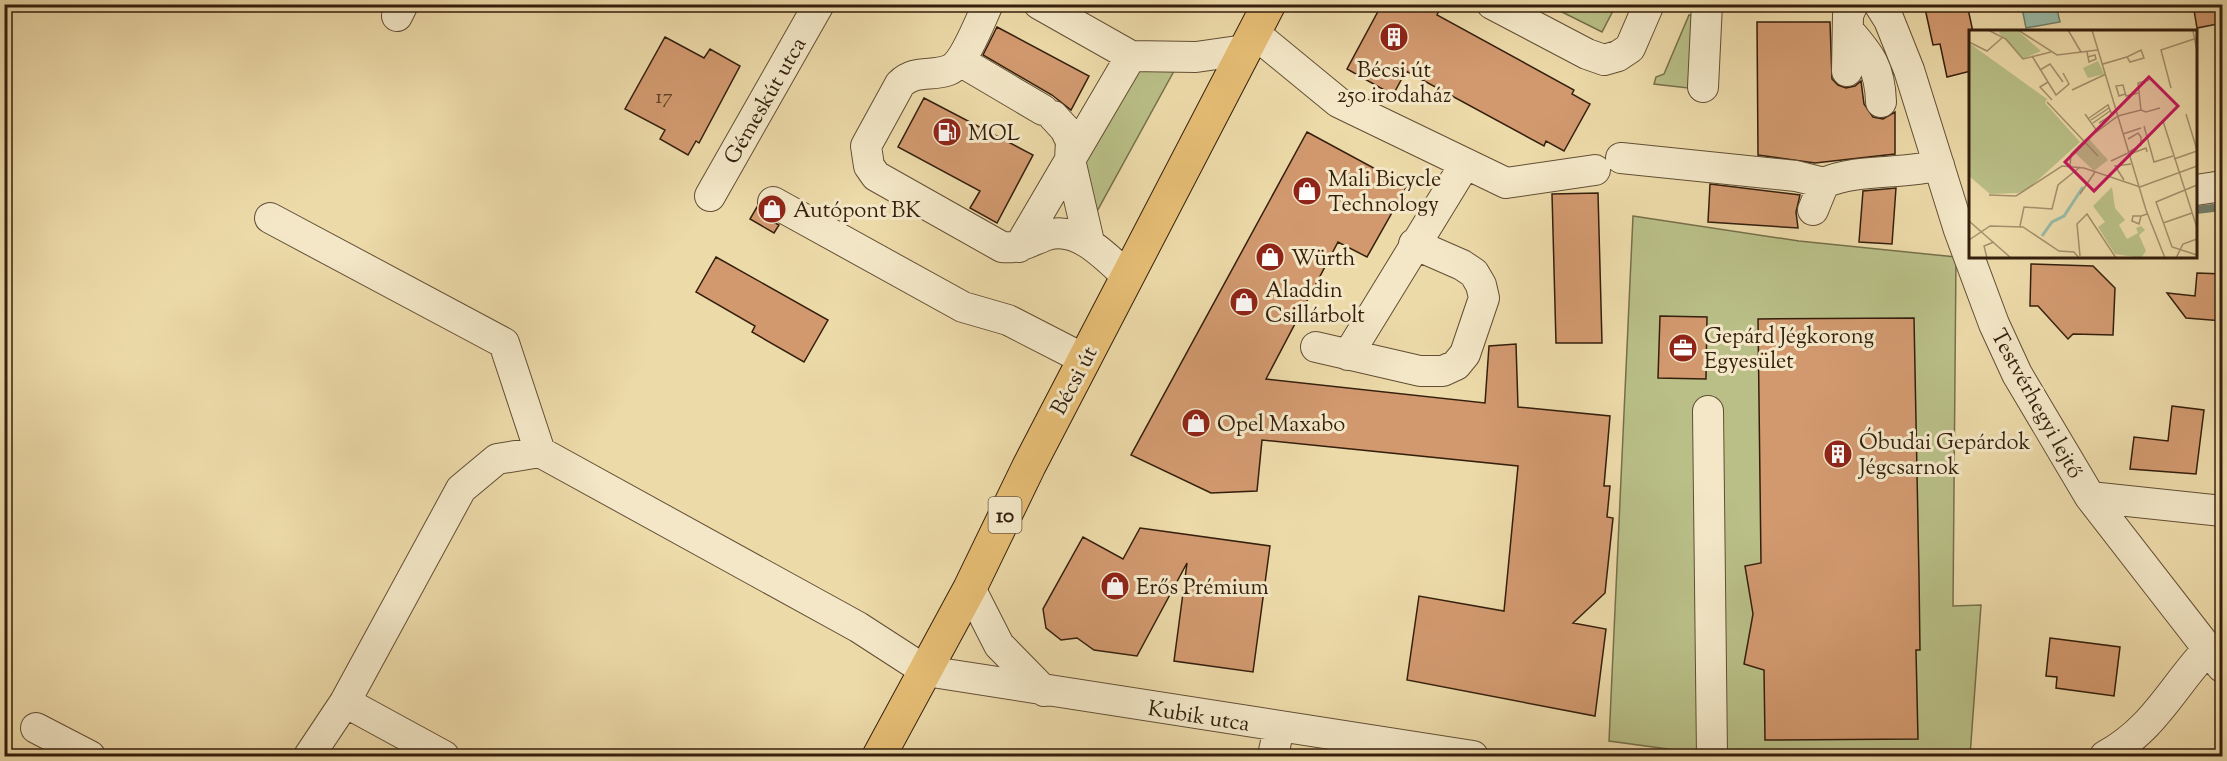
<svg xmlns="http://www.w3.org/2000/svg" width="2227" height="761" viewBox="0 0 2227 761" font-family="'Sorts Mill Goudy',serif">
	<rect width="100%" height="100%" fill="#eddaa9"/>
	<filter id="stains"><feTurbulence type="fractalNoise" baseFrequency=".00333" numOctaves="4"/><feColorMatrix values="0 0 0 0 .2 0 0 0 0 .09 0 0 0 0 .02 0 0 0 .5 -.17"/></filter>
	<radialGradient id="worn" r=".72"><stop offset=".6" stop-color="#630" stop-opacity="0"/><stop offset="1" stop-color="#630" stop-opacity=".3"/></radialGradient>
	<path fill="#b9bf87" stroke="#766f4a" stroke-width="1.5" d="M1548,5H1616L1602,32Z
		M1689,15L1693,16L1688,88L1654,84L1656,77L1664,74Z
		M1134,69L1174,71L1096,213L1083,152Z
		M1633,216L1799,241L1956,257L1953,606L1981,605L1970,756H1720L1609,741Z"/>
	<path fill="#99bba8" stroke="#717d6a" stroke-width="1.5" d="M2041,5H2056L2060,22L2026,28L2022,8Z"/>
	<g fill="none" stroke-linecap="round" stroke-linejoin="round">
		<path stroke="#717d6a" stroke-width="8" d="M2196,210L2222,207"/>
	</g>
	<path fill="#d2996f" stroke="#341f0d" stroke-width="1.5" d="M1382,4H1442L1437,15L1574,90L1572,94L1590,104L1564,151L1546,141L1544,146L1406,71L1393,95L1347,69Z
		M1924,4H1967L1973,32H1971V71L1947,77L1940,44L1933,45Z
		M2193,4H2223V23L2197,28Z
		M1757,22H1830L1832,79L1838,85L1846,88L1855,86L1861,81L1864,104L1873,117L1883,119L1895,112V154L1815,163L1758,155Z
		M997,27L1089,76L1071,110L1052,95L983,55Z
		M665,37L704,58L710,49L740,66L699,143L696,141L688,155L660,139L665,130L625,109Z
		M924,98L1033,155L997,223L970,208L980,191L898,147Z
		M1307,132L1407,186L1367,257L1338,242L1266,379L1485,403L1489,346L1516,344L1518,407L1610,416L1604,486H1610L1607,517L1613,518L1605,593L1573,623L1606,629L1595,716L1407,680L1419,596L1504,611L1518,466L1262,440L1257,491L1211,493L1131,455Z
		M1710,184L1800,195L1796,212L1798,228L1708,222Z
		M1896,188L1892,244L1859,242L1863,191Z
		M1598,193L1602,343H1556L1552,194Z
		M757,207L764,217L779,225L774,233L750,219Z
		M716,257L828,320L804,362L752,332L755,326L696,292Z
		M2031,264L2093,266L2115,288L2113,335L2073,334L2068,339L2038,306H2030Z
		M2197,273L2223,274V321L2186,318L2167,293L2195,296Z
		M1660,316L1707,317L1706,379L1658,378Z
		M1914,318L1919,576L1920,650H1916L1918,739L1765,740L1764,670L1744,664L1753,614L1745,566L1761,563L1758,319Z
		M2172,406L2204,410L2196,474L2130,469L2134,437L2168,441Z
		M1140,528L1270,546L1253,672L1174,661L1187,563L1137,656L1094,650L1077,638L1061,640L1046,628L1043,609L1083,537L1123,559Z
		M2050,638L2120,647L2114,696L2056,688L2057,677L2046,676Z"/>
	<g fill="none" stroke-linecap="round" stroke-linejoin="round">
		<g stroke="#624e34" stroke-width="32">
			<path id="minor" d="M988,4C981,19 964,64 949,70C932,77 915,69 900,84L866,146L869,166L876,176L1002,247C1020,249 1030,241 1047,235C1078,225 1107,258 1128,277
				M1039,4L1131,56L1196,57L1245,50
				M1492,4L1587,54L1604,60L1618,56L1630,48L1649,4
				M1879,4L1889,20L1909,70L1959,230L1994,324L2017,374L2090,497L2222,667
				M397,16L403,4
				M1848,30C1870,55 1880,68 1881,102
				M1254,33L1338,102L1506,183L1595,170
				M960,61L1043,110
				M1847,71L1848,15L1853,4
				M1703,87L1707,4
				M1053,116L1065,129L1071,141L1070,160L1089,242
				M1621,158L1796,176L1824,183
				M2196,190L2222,186
				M710,196L819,4
				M773,202L963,307L1008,320L1084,359
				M1813,210L1824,183C1859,168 1902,175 1939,165
				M270,218L504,343L540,452
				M1019,247L1131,56
				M1316,347L1420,371H1443L1456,365L1465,354L1484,298L1481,285L1474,273L1462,265L1414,244
				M1348,355L1465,164
				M1708,411L1712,756
				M2090,497L2222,511
				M970,588L999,645L1044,691
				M345,702L444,756
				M36,728L90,756
				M309,756L345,702L461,489L497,459L540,452L858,627L926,671L1473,756
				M1273,756L1279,727
				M2105,756C2154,729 2171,689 2207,650"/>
		</g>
		<g stroke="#341f0d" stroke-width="35">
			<path id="major" d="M879,756L970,588L1029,466L1269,4"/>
		</g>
		<use href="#minor" stroke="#f3e7c7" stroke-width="30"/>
		<use href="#major" stroke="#e6bd74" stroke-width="33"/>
	</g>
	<defs>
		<g id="building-disc" transform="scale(1.5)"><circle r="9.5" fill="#8f2418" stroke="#f3e7c7"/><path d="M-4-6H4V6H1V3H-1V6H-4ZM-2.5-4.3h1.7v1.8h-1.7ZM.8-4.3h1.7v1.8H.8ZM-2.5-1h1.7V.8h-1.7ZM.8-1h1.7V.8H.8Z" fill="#fff"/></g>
		<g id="fuel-disc" transform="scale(1.5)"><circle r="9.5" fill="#8f2418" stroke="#f3e7c7"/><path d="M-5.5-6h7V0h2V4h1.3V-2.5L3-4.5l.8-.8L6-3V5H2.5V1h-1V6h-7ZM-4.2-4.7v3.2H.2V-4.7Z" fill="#fff"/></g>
		<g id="shop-disc" transform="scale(1.5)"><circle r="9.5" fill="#8f2418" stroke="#f3e7c7"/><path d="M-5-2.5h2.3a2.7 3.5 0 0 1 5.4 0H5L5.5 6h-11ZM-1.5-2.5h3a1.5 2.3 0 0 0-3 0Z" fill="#fff"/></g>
		<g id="office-disc" transform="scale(1.5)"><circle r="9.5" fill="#8f2418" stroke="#f3e7c7"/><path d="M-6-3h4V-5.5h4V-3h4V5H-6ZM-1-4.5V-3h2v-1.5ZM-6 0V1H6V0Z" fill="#fff"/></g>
	</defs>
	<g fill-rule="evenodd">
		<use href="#building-disc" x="1394" y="37"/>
		<use href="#fuel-disc" x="947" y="132"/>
		<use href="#shop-disc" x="1307" y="191"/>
		<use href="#shop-disc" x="772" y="209"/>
		<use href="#shop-disc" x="1270" y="257"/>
		<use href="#shop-disc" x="1244" y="302"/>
		<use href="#office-disc" x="1683" y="348"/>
		<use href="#shop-disc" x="1196" y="423"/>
		<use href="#building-disc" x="1838" y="454"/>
		<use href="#shop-disc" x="1115" y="586"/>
	</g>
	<g text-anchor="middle" stroke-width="6" stroke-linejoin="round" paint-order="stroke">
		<g font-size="20" fill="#5c3e26">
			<text x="664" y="103">17</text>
		</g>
		<rect fill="#f3e7c7" stroke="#6d5b45" stroke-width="1.5" x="988.5" y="497" width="33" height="36" rx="4.5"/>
		<g font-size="21" font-weight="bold" fill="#341f0d">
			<text x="1005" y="522">10</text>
		</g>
		<g font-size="22" fill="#341f0d" stroke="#f3e7c7" text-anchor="start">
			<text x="1394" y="77" text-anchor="middle">Bécsi út<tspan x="1394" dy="25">250 irodaház</tspan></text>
			<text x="968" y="140">MOL</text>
			<text x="1328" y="186">Mali Bicycle<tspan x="1328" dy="25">Technology</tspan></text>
			<text x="793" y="217">Autópont BK</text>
			<text x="1291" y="265">Würth</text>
			<text x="1265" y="297">Aladdin<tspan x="1265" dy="25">Csillárbolt</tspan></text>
			<text x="1704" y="343">Gepárd Jégkorong<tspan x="1704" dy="25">Egyesület</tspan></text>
			<text x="1217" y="431">Opel Maxabo</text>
			<text x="1859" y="449">Óbudai Gepárdok<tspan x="1859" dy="25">Jégcsarnok</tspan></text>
			<text x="1136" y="594">Erős Prémium</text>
		</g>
		<g font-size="22" fill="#341f0d" stroke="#f3e7c7">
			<text transform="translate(764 100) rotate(-60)" y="8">Gémeskút utca</text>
			<text transform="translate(1073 380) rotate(-62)" y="8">Bécsi út</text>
			<text transform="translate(2038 403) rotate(61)" y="8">Testvérhegyi lejtő</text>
			<text transform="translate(1199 715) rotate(9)" y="8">Kubik utca</text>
		</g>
	</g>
	<g transform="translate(1969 30)">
		<rect width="228" height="228" fill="#eddaa9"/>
		<path d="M31,0H48L72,21L53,29L30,3ZM0,13L78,69L76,73L111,112L59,159L49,163L21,164L0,146ZM129,31L135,44L119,48L114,38ZM120,109L139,130L125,141L105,122ZM143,157L146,178L156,190L150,195L158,209L169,203L167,198L172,196L176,200L170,205L177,221L172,228L146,224L129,197L136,192L124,176Z" fill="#b9bf87"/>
		<path fill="none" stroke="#99bba8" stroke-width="3" d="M73,206L83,192L95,186L114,157"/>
		<path fill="none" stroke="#a38f6b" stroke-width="1.5" d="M19,0L37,9L54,29L82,22M49,0L88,25L129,20M99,0L112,22M123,0L177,180L196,228M224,1L228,21M0,12L18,21L34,7M118,22L119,27L126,25L127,29L120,32L119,27M63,26L87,65L100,54L94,43M134,34L158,27L161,32L175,28L172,20L158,27M71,40L81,34L94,52M79,52L71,57L83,70M202,58L192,20L228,8M103,60L137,44M156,64L150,66L147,56L154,55L157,66L169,63M78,72L129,126M172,80L177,82L191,78M116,84L128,101M217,84L228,120M120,88L139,75L143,85L130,93M122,90L140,78M194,91L228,198M124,93L141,81M175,96L185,132L204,126M154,104L172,98M159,109L169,103L172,107V115L160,122M161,124L177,118L178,122M205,129L228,121M142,131L159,123M101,136L102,124L115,111L149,86L172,80L169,53L180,50M155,150L146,136L162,134M228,155L187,172L203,217L228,225M111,164L126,142M20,165L47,166L93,136L115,138L171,157L228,136M172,186H164L163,191L170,194L172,186L178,184M0,191L42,228M194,193L223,183M51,196L55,177L83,179L89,155L111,137M0,210L21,196L54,197L90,221L105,222L110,228M111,226L108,194L118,184L147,228M18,228L15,216L25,212M207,228L214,214L228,209"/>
		<path fill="#c2185b" fill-opacity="0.15" stroke="#c2185b" stroke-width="3" d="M180,47L209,76L125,161L96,132Z"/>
		<rect width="228" height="228" fill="none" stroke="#341f0d" stroke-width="3"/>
	</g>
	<rect width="2227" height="761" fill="none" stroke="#eddaa9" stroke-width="24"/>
	<rect x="6" y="6" width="2215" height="749" fill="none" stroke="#341f0d" stroke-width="3"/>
	<rect x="12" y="12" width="2203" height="737" fill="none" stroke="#341f0d" stroke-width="1.5"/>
	<rect width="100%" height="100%" filter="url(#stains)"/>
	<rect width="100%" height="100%" fill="url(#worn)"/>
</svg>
